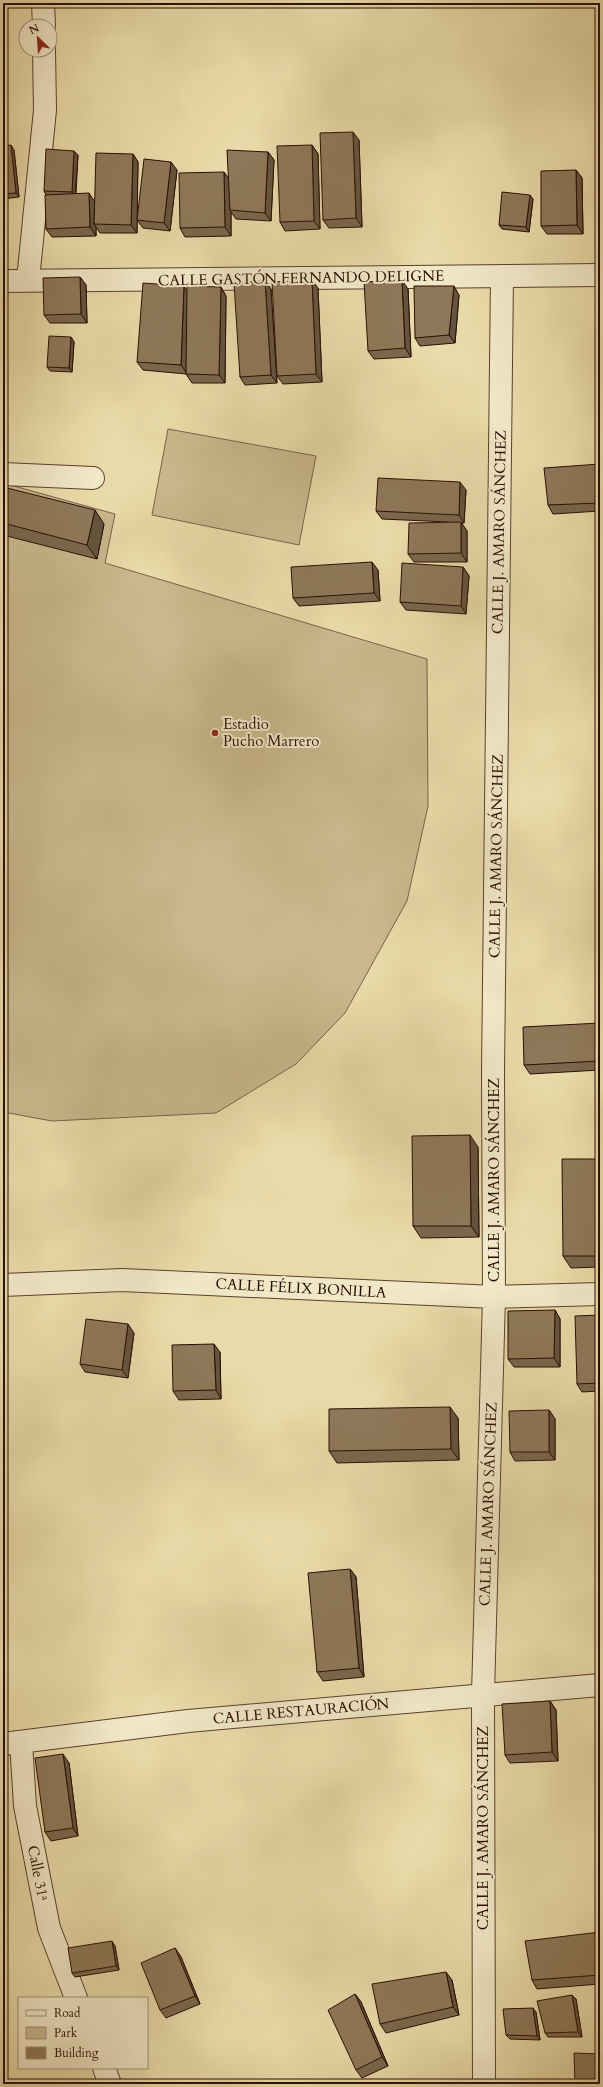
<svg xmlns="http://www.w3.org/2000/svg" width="603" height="2087" viewBox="0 0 603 2087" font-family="Cardo,serif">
	<rect width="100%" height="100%" fill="#e9dba9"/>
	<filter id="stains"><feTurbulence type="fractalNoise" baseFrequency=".005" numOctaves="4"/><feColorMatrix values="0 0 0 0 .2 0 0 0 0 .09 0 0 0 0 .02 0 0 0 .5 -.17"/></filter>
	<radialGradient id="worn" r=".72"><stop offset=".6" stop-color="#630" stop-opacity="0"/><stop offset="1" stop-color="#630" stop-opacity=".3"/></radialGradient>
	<path fill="#c9b88d" stroke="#7a6248" d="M168,429L316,456L299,545L152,515Z
		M3,483L115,514L105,563L427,659L428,806L407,901L345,1013L296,1064L216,1113L52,1121L3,1112Z"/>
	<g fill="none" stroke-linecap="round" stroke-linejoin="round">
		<g stroke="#5a402c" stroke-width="24">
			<path id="street" d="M43,3L44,26
				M28,280L45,110L44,50
				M3,281L600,275
				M3,474L93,478
				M3,1285L122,1280L494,1297L600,1294
				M21,1742L25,1806L49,1928L76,1998
				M3,1744L188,1721L600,1685
				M104,2068L110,2084
				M484,2084L483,1694L494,1297L493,1072L502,276"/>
		</g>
		<use href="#street" stroke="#f1e8c7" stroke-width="22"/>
	</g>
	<path fill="#7a674d" stroke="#2b0d03" d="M415,3H443V7L417,6Z
		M359,140L362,227L329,228L323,220Z
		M312,145L318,154L320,229L285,231L280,222Z
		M3,146L14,150L19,197L3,199Z
		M268,152L274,160L271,221L236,219L231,212V236L185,237L180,228L228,178Z
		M133,154L138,162L137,215L177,170L170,231L143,228L137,220V233H100L96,227V236L52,237L46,229V195L44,191L78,155L76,194L95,201Z
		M576,170L582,178L583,234H547L541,226Z
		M533,199L529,232L502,229L499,225Z
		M80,277L86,285L87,323H50L44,315Z
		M265,281L271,289L277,383L245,385L240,377Z
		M221,287L226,296L225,383H192L186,374L143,370L137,362L187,290Z
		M318,288L322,382L283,384L277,376Z
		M408,289L411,357L374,359L368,351Z
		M459,295L455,343L420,346L415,338Z
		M71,337L74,342L72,372L50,371L47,367Z
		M600,464V511L553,514L548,505Z
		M3,487L104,524L97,559L3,535Z
		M466,490L464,523H461L467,531V562H414L408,554L449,522L382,519L376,511Z
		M463,567L469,576L466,614L406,610L400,602Z
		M378,570L380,601L299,606L293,598Z
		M600,1023V1070L530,1074L524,1065Z
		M478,1147L479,1237L421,1238L413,1226Z
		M600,1159V1267L571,1268L563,1256Z
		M555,1310L560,1319V1367H514L508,1359Z
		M600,1315V1391L582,1392L577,1384Z
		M134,1333L128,1378L85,1372L80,1364Z
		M220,1352L221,1399L179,1400L173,1391Z
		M549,1410L555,1419V1460L515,1461L510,1452Z
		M458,1418L459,1460L337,1463L329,1451Z
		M350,1569L356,1577L364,1677L323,1681L317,1672Z
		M550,1701L556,1710L558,1761L510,1763L505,1755Z
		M69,1763L78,1836L51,1841L45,1832Z
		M600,1932V1984L537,1989L532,1980Z
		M115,1946L119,1970L75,1977L72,1973Z
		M175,1948L181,1957L200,2004L166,2018L160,2010Z
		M452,1980L459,2015L386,2033L380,2024Z
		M355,1994L361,2002L388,2066L362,2078L356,2070Z
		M572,1995L576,1999L582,2037H548L545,2033Z
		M536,2012L540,2040L510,2039L506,2035Z"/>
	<path fill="#63543e" stroke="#2b0d03" d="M440,3H443V7Z
		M353,132L359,140L362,227L356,218Z
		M11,145L14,150L19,197L16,193Z
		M312,145L318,154L320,229L314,221Z
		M74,151L78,155L75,197L72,192Z
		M268,152L274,160L271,221L265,213Z
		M133,154L138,162L137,233L131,225Z
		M171,162L177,170L170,231L164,223Z
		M576,170L582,178L583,234L577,225Z
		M224,172L230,180V210L231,212V236L225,227Z
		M89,193L95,202L94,224L96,227V236L90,227Z
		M530,195L533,199L529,232L526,227Z
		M80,277L86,285L87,323L81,314Z
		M312,280L318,288L322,382L316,374Z
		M402,280L408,289L411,357L405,348Z
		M265,281L271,289L277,383L271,375Z
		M184,286L190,295L187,374L181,365Z
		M454,286L459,295L455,343L449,335Z
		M221,287L226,296L225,383L219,375Z
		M71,337L74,342L72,372L69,368Z
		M460,482L466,490L464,523L459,515Z
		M95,510L104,524L97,559L87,545Z
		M461,522L467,531V562L461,553Z
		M372,562L378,570L380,601L374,593Z
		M463,567L469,576L466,614L461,606Z
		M470,1135L478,1147L479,1237L471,1226Z
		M555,1310L560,1319V1367L554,1358Z
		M128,1324L134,1333L128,1378L122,1370Z
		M214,1344L220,1352L221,1399L216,1390Z
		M450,1407L458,1418L459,1460L451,1449Z
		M549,1410L555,1419V1460L549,1452Z
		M350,1569L356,1577L364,1677L359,1668Z
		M550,1701L556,1710L558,1761L552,1752Z
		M63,1754L69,1763L78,1836L73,1828Z
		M112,1941L115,1946L119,1970L116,1966Z
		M175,1948L181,1957L200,2004L195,1996Z
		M446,1972L452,1980L459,2015L453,2007Z
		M355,1994L361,2002L388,2066L382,2057Z
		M572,1995L576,1999L582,2037L578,2032Z
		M533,2008L536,2012L540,2040L537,2036Z"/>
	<path fill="#8e7859" stroke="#2b0d03" d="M353,132L356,218L323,220L320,133Z
		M11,145L16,193L3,194V146Z
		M312,145L314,221L280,222L277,146Z
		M46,149L74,151L72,192L44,191Z
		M227,150L268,152L265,213L230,210Z
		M96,153L133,154L131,225L94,224Z
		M144,159L171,162L164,223L137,220Z
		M576,170L577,225L541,226V171Z
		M224,172L225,227L180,228L179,173Z
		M502,192L530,195L526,227L499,225Z
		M89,193L90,227L46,229L45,195Z
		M80,277L81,314L44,315L43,278Z
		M312,280L316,374L277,376L272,282Z
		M402,280L405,348L368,351L364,282Z
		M265,281L271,375L240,377L234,283Z
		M143,283L184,286L181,365L137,362Z
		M187,286L221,287L219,375L186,374Z
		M414,286H454L449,335L415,338Z
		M49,336L71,337L69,368L47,367Z
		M600,464V503L548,505L544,468Z
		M378,478L460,482L459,515L376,511Z
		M3,487L95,510L87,545L3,523Z
		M461,522V553L408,554L409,523Z
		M372,562L374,593L293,598L291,567Z
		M402,563L463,567L461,606L400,602Z
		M600,1023V1061L524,1065L523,1027Z
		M470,1135L471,1226H413L412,1136Z
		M562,1159H600V1256H563Z
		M555,1310L554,1358L508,1359V1311Z
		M600,1315V1383L577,1384L575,1316Z
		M86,1319L128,1324L122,1370L80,1364Z
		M214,1344L216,1390L173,1391L172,1345Z
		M450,1407L451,1449L329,1451V1409Z
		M549,1410V1452H510L509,1411Z
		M350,1569L359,1668L317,1672L308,1573Z
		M550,1701L552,1752L505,1755L502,1704Z
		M63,1754L73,1828L45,1832L35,1758Z
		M600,1932V1975L532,1980L525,1941Z
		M112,1941L116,1966L72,1973L68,1948Z
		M175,1948L195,1996L160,2010L141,1963Z
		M446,1972L453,2007L380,2024L372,1984Z
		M355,1994L382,2057L356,2070L328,2010Z
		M572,1995L578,2032L545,2033L537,2001Z
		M533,2008L537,2036L506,2035L503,2009Z
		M574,2053L600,2054V2084H575Z"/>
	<circle fill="#8f2418" stroke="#f1e8c7" stroke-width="1.5" cx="215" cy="733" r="4"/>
	<g text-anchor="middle" stroke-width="4" stroke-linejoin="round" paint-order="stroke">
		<g font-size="15" fill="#2b0d03" stroke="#f1e8c7">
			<text transform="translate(301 278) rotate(-1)" y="5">CALLE GASTÓN FERNANDO DELIGNE</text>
			<text transform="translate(499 532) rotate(-89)" y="5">CALLE J. AMARO SÁNCHEZ</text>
			<text transform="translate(496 856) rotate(-89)" y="5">CALLE J. AMARO SÁNCHEZ</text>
			<text transform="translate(494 1180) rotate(-90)" y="5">CALLE J. AMARO SÁNCHEZ</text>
			<text transform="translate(301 1288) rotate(3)" y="5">CALLE FÉLIX BONILLA</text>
			<text transform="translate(488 1504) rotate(-88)" y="5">CALLE J. AMARO SÁNCHEZ</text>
			<text transform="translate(301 1711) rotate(-5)" y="5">CALLE RESTAURACIÓN</text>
			<text transform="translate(483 1828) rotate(-90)" y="5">CALLE J. AMARO SÁNCHEZ</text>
			<text transform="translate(38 1873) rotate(79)" y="5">Calle 31ª</text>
		</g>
		<g font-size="15" fill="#2b0d03" stroke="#f1e8c7" text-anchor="start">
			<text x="223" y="729">Estadio<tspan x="223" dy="17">Pucho Marrero</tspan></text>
		</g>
	</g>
	<rect width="603" height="2087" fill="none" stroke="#e9dba9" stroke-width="16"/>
	<rect x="4" y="4" width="595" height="2079" fill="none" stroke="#2b0d03" stroke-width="2"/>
	<rect x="8" y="8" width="587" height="2071" fill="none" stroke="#2b0d03"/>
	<rect x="18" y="1997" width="130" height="72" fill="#f1e8c7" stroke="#a29079"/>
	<rect x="26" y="2010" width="20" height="6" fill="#f1e8c7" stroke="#a29079"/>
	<text x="54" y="2017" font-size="12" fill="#2b0d03">Road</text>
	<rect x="26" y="2027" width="20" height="12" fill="#c9b88d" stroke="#a29079"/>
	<text x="54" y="2037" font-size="12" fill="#2b0d03">Park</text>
	<rect x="26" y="2047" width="20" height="12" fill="#8e7859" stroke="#a29079"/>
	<text x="54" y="2057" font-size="12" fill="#2b0d03">Building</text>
	<g transform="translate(38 38) rotate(335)"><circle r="19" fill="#f1e8c7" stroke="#a29079"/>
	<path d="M0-3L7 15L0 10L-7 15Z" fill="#8f2418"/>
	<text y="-6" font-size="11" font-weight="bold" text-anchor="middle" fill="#2b0d03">N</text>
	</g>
	<rect width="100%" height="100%" filter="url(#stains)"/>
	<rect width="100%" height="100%" fill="url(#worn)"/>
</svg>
